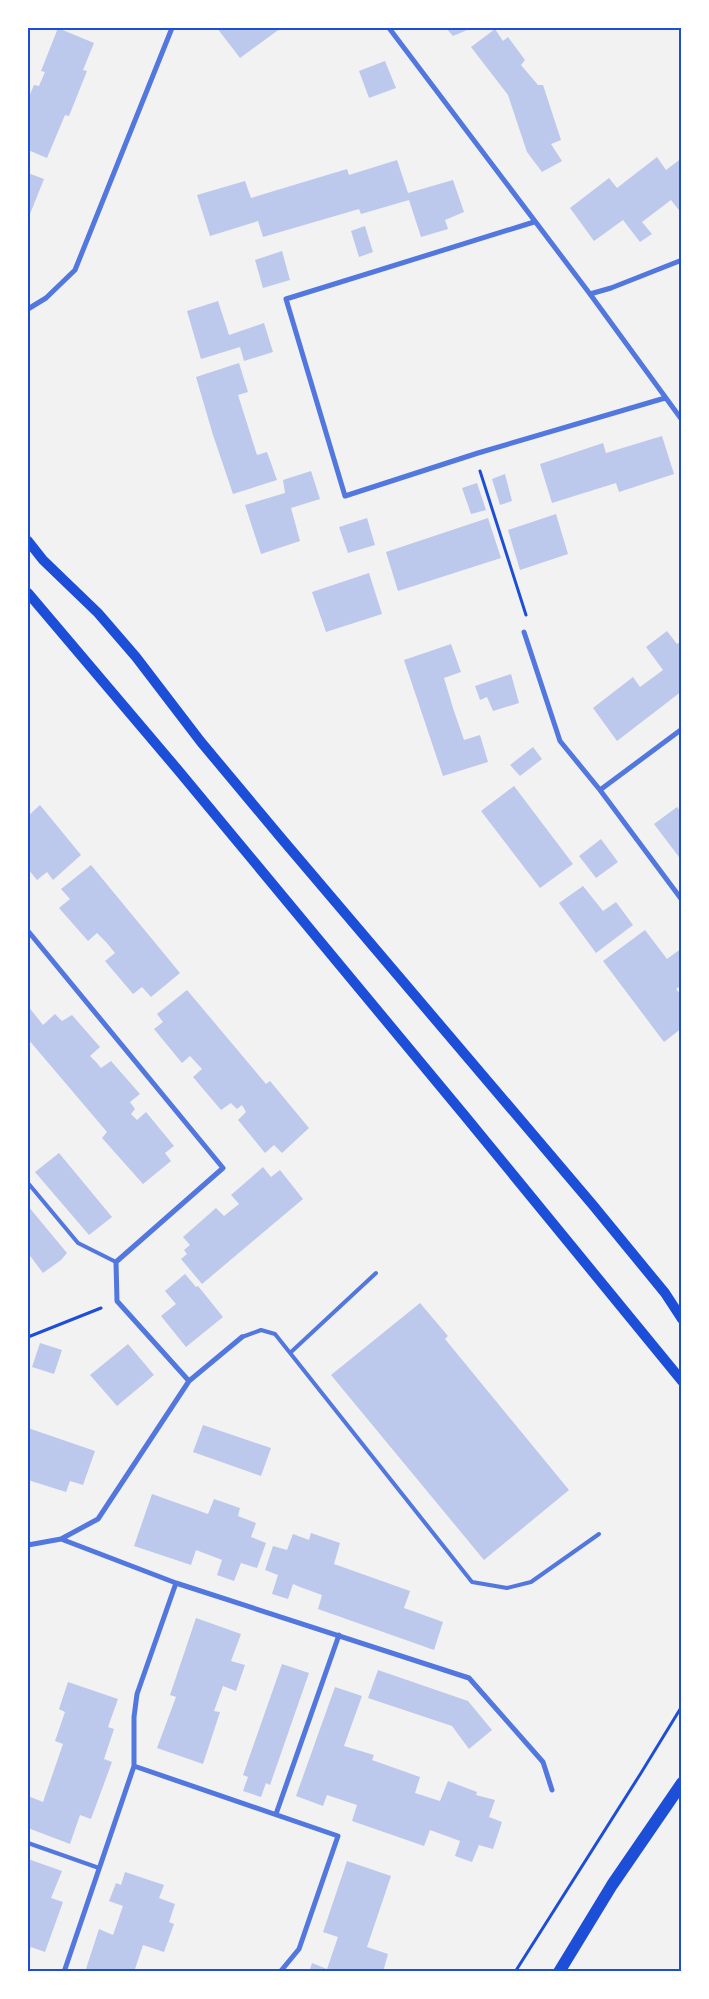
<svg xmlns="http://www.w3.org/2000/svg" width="709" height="1999" viewBox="0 0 709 1999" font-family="'Noto Serif',serif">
	<rect width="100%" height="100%" fill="#f2f2f2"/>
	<path fill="#bdc9ec" d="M58,28L94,43L83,70L87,71L69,116L65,115L47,158L28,150V99L34,85L39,86L45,72L41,71Z
		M217,28H281L240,58Z
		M446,28H472L453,36Z
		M495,29L503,41L508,37L525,60L521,65L538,85H543L561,140L551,144L562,161L542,172L527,152L508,95L471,47Z
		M385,61L396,88L369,98L359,71Z
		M657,157L666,170L682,158V214L671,200L642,222L652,234L640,242L623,220L594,241L570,208L609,178L617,188Z
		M397,160L408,193L453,180L464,212L445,220L448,229L421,237L409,200L361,214L359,209L263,237L258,221L210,236L197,195L245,181L251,198L347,169L349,175Z
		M28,173L44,179L28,219Z
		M365,226L373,252L359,257L351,231Z
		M282,251L290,280L263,288L255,260Z
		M218,301L229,335L264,323L273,352L244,361L240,347L201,359L187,311Z
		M239,363L248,392L238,395L257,455L267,452L277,480L233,494L213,435L196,377Z
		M662,436L674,474L619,492L616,483L552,503L540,464L603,443L606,453Z
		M311,471L320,499L291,508L300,541L261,554L245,505L285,493L283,480Z
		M505,474L512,501L500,505L492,479Z
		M477,483L486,510L471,514L462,488Z
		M556,514L568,554L520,570L508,530Z
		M367,518L375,545L348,553L339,527Z
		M488,518L501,558L398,591L386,552Z
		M369,573L382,614L326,632L312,592Z
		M667,631L677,644L682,641V691L617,741L593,708L633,677L640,687L663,670L646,647Z
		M451,644L461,672L444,678L453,708L464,740L480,735L488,762L443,776L404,660Z
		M511,674L519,703L493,711L487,697L480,700L475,686Z
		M533,747L542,759L520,776L510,765Z
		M514,786L573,864L540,888L481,811Z
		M40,805L81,855L53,880L47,872L37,880L28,869V816Z
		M677,807L682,813V861L654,824Z
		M601,839L618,862L596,878L579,856Z
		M91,865L180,973L151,997L142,987L133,994L105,961L115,953L106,942L97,933L88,941L59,908L70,899L61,889Z
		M583,886L603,911L616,902L633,925L596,953L559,903Z
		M645,930L667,959L682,948V985L676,989L682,996V1028L664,1042L603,961Z
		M187,990L266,1084L270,1081L309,1128L282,1153L274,1145L265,1153L252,1137L238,1120L246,1112L242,1105L237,1109L231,1103L221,1110L193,1077L202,1069L190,1056L182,1063L154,1029L163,1022L157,1014Z
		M28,1006L43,1025L55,1014L62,1021L72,1015L100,1047L90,1056L96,1062L101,1068L111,1061L140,1094L130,1102L135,1109L131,1114L137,1120L146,1112L174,1146L165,1153L171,1161L143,1184L102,1138L107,1132L28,1039Z
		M59,1153L112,1217L89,1235L35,1172Z
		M263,1167L271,1177L280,1170L303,1199L202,1284L181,1259L187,1254L184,1250L190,1245L183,1237L216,1208L224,1216L239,1204L231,1195Z
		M28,1206L67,1253L61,1260L43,1273L28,1253Z
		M185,1274L196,1287L198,1286L223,1317L186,1347L161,1316L176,1304L165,1291Z
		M420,1303L448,1336L445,1339L569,1490L484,1560L331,1375Z
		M40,1343L62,1350L54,1374L32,1367Z
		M128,1344L154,1375L117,1406L90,1375Z
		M203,1425L271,1448L261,1476L193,1452Z
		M28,1428L95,1451L83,1485L70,1481L66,1492L28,1480Z
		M152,1494L208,1514L214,1499L240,1508L238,1516L256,1523L251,1537L266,1543L257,1568L241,1563L234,1581L217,1575L222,1560L217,1558L196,1550L191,1565L134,1546Z
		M311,1533L340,1543L334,1564L410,1591L404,1608L443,1622L434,1650L318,1609L322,1595L300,1587L293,1584L288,1599L272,1594L278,1575L265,1570L273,1546L287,1550L293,1534L309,1540Z
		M196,1618L241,1634L231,1661L245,1665L236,1691L223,1686L214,1711L220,1712L203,1764L157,1748L176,1697L170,1695Z
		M282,1664L309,1673L270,1785L266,1783L261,1797L243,1791L248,1777L243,1775Z
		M378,1670L468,1701L492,1730L469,1749L452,1726L368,1698Z
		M68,1682L118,1699L108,1727L114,1729L104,1759L112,1762L91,1819L80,1815L70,1844L28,1828V1796L43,1802L63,1744L55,1741L65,1712L59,1709Z
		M335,1687L362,1696L344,1746L374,1755L372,1760L420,1777L415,1793L440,1801L448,1781L477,1792L476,1795L495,1800L489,1817L502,1822L493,1849L479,1845L472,1862L455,1856L460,1841L430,1830L424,1846L352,1821L357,1805L327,1795L323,1806L296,1796Z
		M28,1859L62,1871L51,1898L63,1902L45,1952L31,1947L28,1955Z
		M347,1861L391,1876L367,1947L388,1954L383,1972H309L312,1963L327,1969L338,1937L323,1932Z
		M125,1872L164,1885L159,1898L175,1904L169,1922L174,1924L164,1952L143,1945L134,1972H85L99,1929L113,1935L123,1906L109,1901L116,1883L121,1885Z"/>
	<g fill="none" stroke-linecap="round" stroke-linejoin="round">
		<path stroke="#1d4ed8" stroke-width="3" d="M480,471L526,615
			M28,1337L101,1308
			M515,1972L641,1773L682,1706"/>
		<path stroke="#5277de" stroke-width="4" d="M28,1183L78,1243L116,1262
			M242,1337L261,1330L275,1334L472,1582L507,1588L531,1582L599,1534
			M290,1353L376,1273
			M28,1843L99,1868"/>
		<path stroke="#5277de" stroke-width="5" d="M389,28L590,294L611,288L682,260
			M534,222L286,299L345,496L478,453L665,398
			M590,294L682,420
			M28,309L46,298L75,270L172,28
			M524,632L560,741L600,790
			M682,729L600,790L682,900
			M28,931L223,1168L116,1262L117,1301L189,1381
			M61,1539L176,1583L469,1678L543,1762L552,1790
			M28,1545L61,1539L98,1519L189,1381L242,1337
			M176,1583L137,1694L134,1717V1766L338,1836L299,1949L280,1972
			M276,1814L339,1635
			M64,1972L134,1766"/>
		<path stroke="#1d4ed8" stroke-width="10" d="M28,541L43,560L98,613L136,657L201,742L282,839L592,1204L665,1293L682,1319
			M28,593L178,770L465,1116L682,1381"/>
		<path stroke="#1d4ed8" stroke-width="12" d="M559,1972L612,1885L682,1783"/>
	</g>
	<rect width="709" height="1999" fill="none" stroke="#ffffff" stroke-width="58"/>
	<rect x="29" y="29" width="651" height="1941" fill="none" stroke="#1d4ed8" stroke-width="2"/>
</svg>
